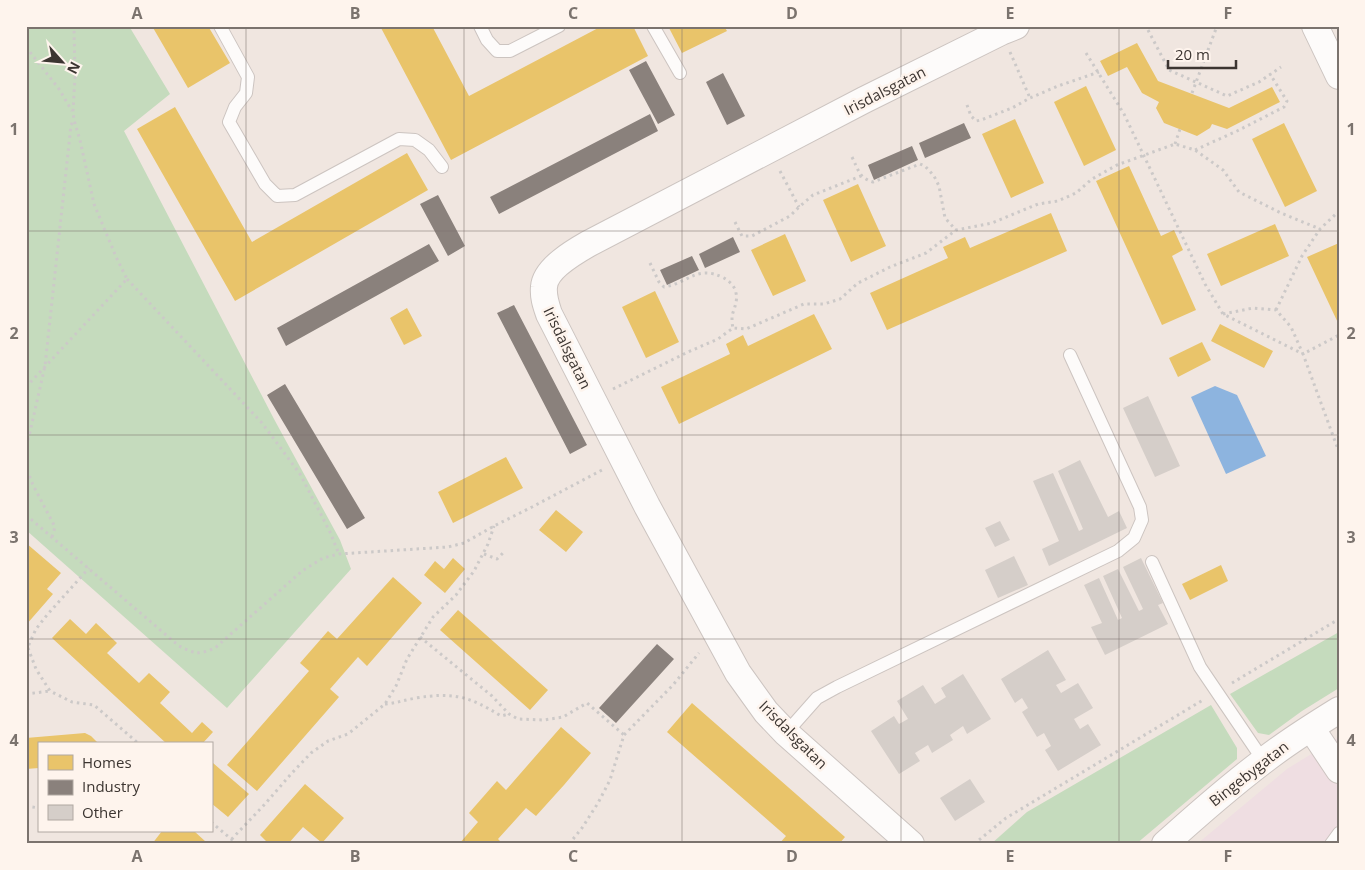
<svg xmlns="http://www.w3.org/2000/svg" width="1365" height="870" viewBox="0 0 1365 870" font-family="'Open Sans',sans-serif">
	<rect width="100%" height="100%" fill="#f0e6e0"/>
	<path fill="#efdee2" d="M1339,737V844H1197L1287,769Z"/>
	<path fill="#c5dbbd" d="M26,26H129L170,94L124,131L274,419L340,540L351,569L227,708L26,530Z
		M1339,632V688L1302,711L1269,735L1258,733L1230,694Z
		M1211,705L1237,748V759L1136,844H991L1027,812Z"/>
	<path fill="#8db4df" d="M1215,386L1237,395L1266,456L1226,474L1191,397Z"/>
	<path fill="#e9c46a" d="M152,26H208L230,63L188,88Z
		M380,26H432L469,96L602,26H633L648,56L451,160Z
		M668,26H724L727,31L682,53Z
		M1137,43L1158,81L1229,108L1272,87L1280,102L1227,129L1212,124L1210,128L1197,136L1164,123L1156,108L1159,102L1142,93L1127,67L1108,76L1100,61Z
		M1086,86L1116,150L1084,166L1054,102Z
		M175,107L252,242L407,153L428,190L235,301L137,129Z
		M1015,119L1044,183L1011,198L982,134Z
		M1284,123L1317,191L1285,207L1252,139Z
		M1129,166L1161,236L1174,230L1183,250L1172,256L1196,310L1162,325L1096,181Z
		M858,184L886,246L851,262L823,200Z
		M1051,213L1067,251L887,330L870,293L948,258L943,247L965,237L970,248Z
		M1275,224L1289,256L1221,286L1207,254Z
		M785,234L806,281L773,296L751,250Z
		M1339,243V325L1307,257Z
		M655,291L679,342L646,358L622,307Z
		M407,308L422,336L404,345L390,318Z
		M814,314L832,349L679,424L661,387L730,354L726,344L743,335L748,346Z
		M1220,324L1273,351L1264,368L1211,341Z
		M1202,342L1211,360L1178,377L1169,358Z
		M506,457L523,488L453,523L438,492Z
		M556,510L583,532L566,552L539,530Z
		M26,543L61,573L47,589L53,594L26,625Z
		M453,558L465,569L445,593L424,575L435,561L444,569Z
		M1221,565L1228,581L1190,600L1182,584Z
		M393,577L422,603L367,666L358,657L330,689L339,697L257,791L227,765L309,671L300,663L328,631L337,639Z
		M458,610L548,690L530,710L440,630Z
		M70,619L86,634L96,623L117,643L107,653L139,683L149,673L170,692L160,703L192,733L202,722L213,732L202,744H167L52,638Z
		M692,703L845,837L839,844H779L786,836L667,732Z
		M561,727L591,753L564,785L536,816L526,808L498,839L503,844H459L478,822L469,813L497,781L506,790Z
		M85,733L91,736L99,744H39V768L26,769V738Z
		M213,763L249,794L228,817L211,803V766Z
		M305,784L344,818L322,843L303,827L288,844H269L260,835Z
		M162,831H194L206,842L204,844H152Z"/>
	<path fill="#8a817c" d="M646,61L675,115L658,124L629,70Z
		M723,73L745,116L727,125L706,82Z
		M650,114L658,131L499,214L490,197Z
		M964,123L971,138L925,158L919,143Z
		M912,146L918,160L874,180L868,165Z
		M438,195L465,246L448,256L420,204Z
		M733,237L740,252L705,268L699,254Z
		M429,244L439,261L286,346L277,328Z
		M692,256L699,270L667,285L660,270Z
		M514,305L587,445L570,454L497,313Z
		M285,384L365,518L347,529L267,395Z
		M657,644L674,659L616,723L599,708Z"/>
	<path fill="#d5cec9" d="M1148,396L1180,466L1155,477L1123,408Z
		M1080,460L1108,517L1119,511L1127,528L1049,566L1042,549L1059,541L1033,481L1053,473L1079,531L1083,529L1058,471Z
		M1000,521L1010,540L995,547L985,528Z
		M1014,556L1028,585L998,598L985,570Z
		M1141,558L1163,603L1158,605L1168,624L1105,655L1091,627L1102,623L1084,585L1099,578L1118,620L1122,618L1103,576L1118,569L1139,611L1143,609L1123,567Z
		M1048,650L1066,680L1056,685L1061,693L1078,683L1093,708L1074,719L1080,729L1088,724L1101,745L1058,771L1045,750L1051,746L1044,733L1037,737L1022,712L1028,708L1022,698L1015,703L1001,679Z
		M963,674L991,719L967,734L963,726L950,735L953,740L932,753L928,745L915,753L920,761L899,774L871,731L894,716L899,724L908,719L897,701L923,685L935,704L946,697L941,688Z
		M970,779L985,802L955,821L940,798Z"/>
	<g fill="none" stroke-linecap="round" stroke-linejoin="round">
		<g stroke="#ccc4c0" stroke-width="14">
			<path id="lane" d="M220,26L248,77L246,93L235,107L229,122L265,184L277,196L295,195L399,139L415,140L429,150L442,167
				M480,26L487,40L497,51H510L559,26
				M653,26L680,73
				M1152,562L1200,667L1263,760
				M786,733L817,698L837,687L1118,551L1134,538L1142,520L1140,507L1070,355
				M1331,844L1339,833"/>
		</g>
		<g stroke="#ccc4c0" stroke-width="28">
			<path id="street" d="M1315,26L1339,76
				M1311,728L1339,770
				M911,844L786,733L766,712L738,673L647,506L549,314C546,305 543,297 544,287C545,269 574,252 588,244L864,100L1001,32L1016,26
				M1165,844C1196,816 1228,788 1262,762C1286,743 1313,726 1339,710"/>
		</g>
		<path stroke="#ccc9c8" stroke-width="3" stroke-dasharray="2.5 4" stroke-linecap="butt" d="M1148,30L1169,70L1227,96L1259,82L1281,67
			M26,47L59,89L72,111
			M1010,52L1030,98
			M1086,53L1124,114L1205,284L1223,314L1303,354L1339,452
			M1192,93L1217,26
			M967,105L971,116L976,121L981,120L1012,108L1030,98L1058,86L1099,72
			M1175,144L1180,129
			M1195,150L1237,131L1284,107L1287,101L1270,74
			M852,157C858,169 859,178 873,182L920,164L925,166L934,176L939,186L945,218L956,230
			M780,171L799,207
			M735,222L742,236H752L790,216L799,207L813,195L861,176
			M650,263L659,282L664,287C689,283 697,264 724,278C729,281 735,286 736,293C738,301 734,308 732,316C732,320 732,324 733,328
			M127,279L262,423L300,474L330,532L339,554
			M1276,310L1302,256L1320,229L1339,211
			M1223,314L1253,308L1276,310L1291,327L1303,354L1339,335
			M26,387L127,279L117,259L94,204L80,140L74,120L73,111L75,77L74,26
			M613,389L688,352L718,339L733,328L746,329L804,304H824L840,299L858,283L890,267L926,253L956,230L992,223L1038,204L1058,201L1076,193L1092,179L1117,165L1175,144L1195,150L1223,170L1239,192L1281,213L1320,229
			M26,515L179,646C195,654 199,655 215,648L302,571L323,558L339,554L448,547L464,543L494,526L532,507L602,470
			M52,537L55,527L33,485L27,470V445L45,366L71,125L74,120
			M484,554L497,559L503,553
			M420,637L492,696L509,714L518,719L544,720L563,717L587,703L624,735
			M28,648L36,669L50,691L72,702L94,705L139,744
			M26,651L36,629L47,615L89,568
			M1232,683L1339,619
			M26,694L50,691
			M385,704C396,703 405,700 416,698C453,692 469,696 501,716L509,714
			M26,806L39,808
			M211,822L237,844
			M227,844L265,804L291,774L311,753L328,741L348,734L385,704L396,686L407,659L433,617L456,595L474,571L488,544L494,526
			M569,844L582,828L598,803L610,780L624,735L673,685L699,653
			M974,844L1006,818L1203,700"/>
		<use href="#lane" stroke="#fdfbfa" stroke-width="12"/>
		<use href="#street" stroke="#fdfbfa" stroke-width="26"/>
	</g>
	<path fill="none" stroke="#7b736e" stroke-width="1" stroke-opacity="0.55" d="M246,26V844M464,26V844M682,26V844M901,26V844M1119,26V844M26,231H1339M26,435H1339M26,639H1339"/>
	<g text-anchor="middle" stroke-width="5" stroke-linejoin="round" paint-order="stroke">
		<g font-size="15" fill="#3c3531" stroke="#fef4ed">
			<text transform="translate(885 91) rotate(-27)" y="5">Irisdalsgatan</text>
			<text transform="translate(567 348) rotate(64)" y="5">Irisdalsgatan</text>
			<text transform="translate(793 735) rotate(45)" y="5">Irisdalsgatan</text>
			<text transform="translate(1249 774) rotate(-38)" y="5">Bingebygatan</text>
		</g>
	</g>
	<rect width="1365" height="870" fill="none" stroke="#fef4ed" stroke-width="55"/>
	<rect x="38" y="742" width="175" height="90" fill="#fef4ed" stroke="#b0a8a2"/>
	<rect x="48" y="755" width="25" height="15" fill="#e9c46a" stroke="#b0a8a2"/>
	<text x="82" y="768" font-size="15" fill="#3c3531">Homes</text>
	<rect x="48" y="780" width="25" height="15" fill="#8a817c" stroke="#b0a8a2"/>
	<text x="82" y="792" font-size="15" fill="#3c3531">Industry</text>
	<rect x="48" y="805" width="25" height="15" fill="#d5cec9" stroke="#b0a8a2"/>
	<text x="82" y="818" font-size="15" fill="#3c3531">Other</text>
	<g transform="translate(62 62) rotate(117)" stroke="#fef4ed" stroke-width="4" paint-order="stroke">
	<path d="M0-4L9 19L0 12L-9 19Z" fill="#3c3531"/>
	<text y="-8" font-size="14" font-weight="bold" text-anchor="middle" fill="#3c3531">N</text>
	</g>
	<path d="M1168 60v8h68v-8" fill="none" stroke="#3c3531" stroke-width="2.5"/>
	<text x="1175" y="60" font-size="15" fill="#3c3531" stroke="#fef4ed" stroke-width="4" paint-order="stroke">20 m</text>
	<rect x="28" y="28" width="1310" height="814" fill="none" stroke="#7b736e" stroke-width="2"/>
	<g font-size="16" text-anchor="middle" font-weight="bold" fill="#7b736e">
		<text x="137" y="19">A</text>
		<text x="355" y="19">B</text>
		<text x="573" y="19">C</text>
		<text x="792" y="19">D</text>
		<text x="1010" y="19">E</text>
		<text x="1228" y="19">F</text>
		<text x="14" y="135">1</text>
		<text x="1351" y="135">1</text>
		<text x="14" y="339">2</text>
		<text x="1351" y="339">2</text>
		<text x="14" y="543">3</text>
		<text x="1351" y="543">3</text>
		<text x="14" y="746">4</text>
		<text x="1351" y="746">4</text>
		<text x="137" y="862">A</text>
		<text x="355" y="862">B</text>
		<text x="573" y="862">C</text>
		<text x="792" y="862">D</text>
		<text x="1010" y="862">E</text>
		<text x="1228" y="862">F</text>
	</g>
</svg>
